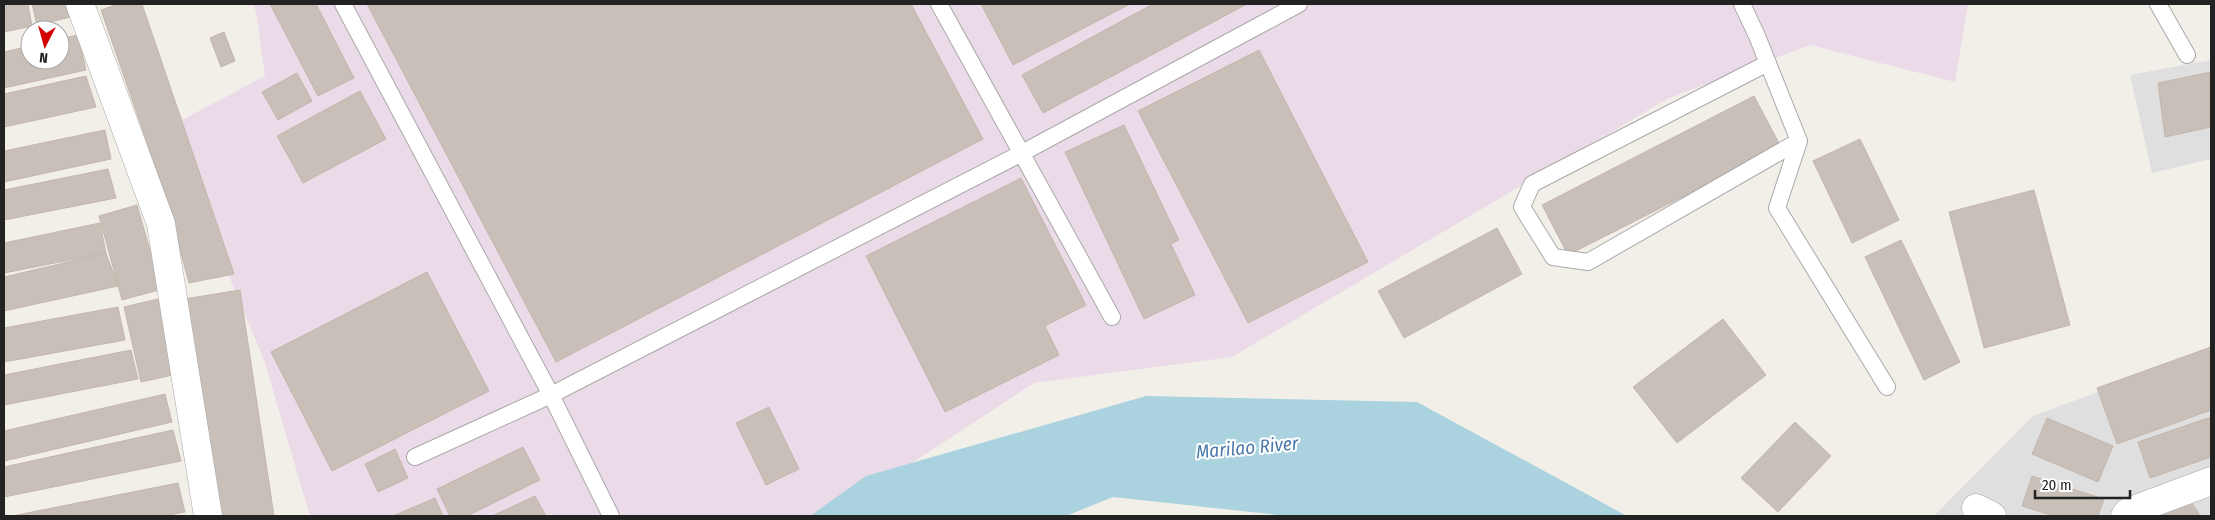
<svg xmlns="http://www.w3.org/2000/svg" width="2215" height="520" viewBox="0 0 2215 520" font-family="'Fira Sans Condensed',sans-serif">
	<rect width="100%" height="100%" fill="#f2efe9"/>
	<path fill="#e0dfdf" d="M2211,60V159L2152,173L2130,75Z
		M2211,350V516H1934L2033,416Z"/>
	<path fill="#ebdbe8" d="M253,4H1968L1955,82L1810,45L1667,99L1232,357L1034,383L831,516H310L264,360L167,128L265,76L256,12Z"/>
	<path fill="#aad3df" d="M1146,396L1417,402L1627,516H1287L1113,497L1066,516H810L866,476Z"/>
	<path fill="#c7bfb8" stroke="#c4b6ab" d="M4,4H28L32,26L4,32Z
		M32,4H71L75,16L37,25Z
		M118,4H142L234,274L189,283L165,194L101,10Z
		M270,4H316L354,78L318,96Z
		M367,4H911L983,139L556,362Z
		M981,4H1130L1013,65Z
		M1153,4H1247L1043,113L1022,75Z
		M224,32L235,61L221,67L210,38Z
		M78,35L86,70L4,88V52L30,46V60H60V39Z
		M1259,50L1368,262L1248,323L1138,111Z
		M2211,72V127L2165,137L2158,83Z
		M297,73L312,101L278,120L262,92Z
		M86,76L96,107L4,127V94Z
		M360,91L386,139L303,183L277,136Z
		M1754,96L1781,147L1568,255L1542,205Z
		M1124,125L1179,240L1171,244L1195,295L1144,319L1065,152Z
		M105,130L111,159L4,182V151Z
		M1860,139L1899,220L1852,243L1813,161Z
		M108,169L116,198L4,220V190Z
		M1021,178L1086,305L1045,326L1059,355L945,412L866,256Z
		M2034,190L2070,325L1984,348L1949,212Z
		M137,205L152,257H157L166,288L122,300L99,216Z
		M100,223L106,253L4,273V243Z
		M1497,228L1522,274L1404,338L1378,291Z
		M1901,240L1960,362L1924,380L1865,257Z
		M106,253L118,286L4,311V277Z
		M427,272L489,391L332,471L271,352Z
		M240,290L274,516H217L184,299Z
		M158,299L165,312L166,344L176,358L173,375L141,382L124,307Z
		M118,307L125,340L4,362V328Z
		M1723,319L1766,375L1677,443L1633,387Z
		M2211,347V410L2117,444L2097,388Z
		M131,350L138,379L4,405V375Z
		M165,394L172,422L4,461V431Z
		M769,407L799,469L766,485L736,423Z
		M2211,417V457L2150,478L2138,442Z
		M2047,418L2113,446L2098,482L2032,454Z
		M1795,422L1831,456L1778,512L1741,478Z
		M173,430L181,461L4,497V467Z
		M523,447L540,480L467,516H450L437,489Z
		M395,449L408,478L378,492L365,464Z
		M2032,476L2104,499L2098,516H2054L2022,506Z
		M178,483L185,512L164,516H12Z
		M2187,495L2200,516H2161L2159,513Z
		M535,496L546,516H492Z
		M435,498L443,516H393Z"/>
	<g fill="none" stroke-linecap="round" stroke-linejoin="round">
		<g stroke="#a9a9a9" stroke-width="18">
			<path id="lane" d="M343,4L551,395L611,516
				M939,4L1112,317
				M1742,4L1757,36L1799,141L1777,208L1887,387
				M2158,4L2187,55
				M1768,63L1532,184L1522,207L1553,257L1588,262L1799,141
				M415,457L551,395L1022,153L1299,4"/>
		</g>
		<g stroke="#a9a9a9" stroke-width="29">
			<path id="street" d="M80,4L161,224L208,516
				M1976,508L1992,516
				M2125,516L2128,512L2211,481"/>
		</g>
		<use href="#lane" stroke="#fff" stroke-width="16"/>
		<use href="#street" stroke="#fff" stroke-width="28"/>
	</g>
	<g text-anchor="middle" stroke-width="4" stroke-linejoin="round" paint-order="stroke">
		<g font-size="19" font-style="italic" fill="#4a7aab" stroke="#fff">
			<text transform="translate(1247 447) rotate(-5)" y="7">Marilao River</text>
		</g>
	</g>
	<rect width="2215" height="520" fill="none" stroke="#222222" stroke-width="10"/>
	<g transform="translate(45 45) rotate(186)"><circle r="24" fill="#ffffff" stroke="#a7a7a7"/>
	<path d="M0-4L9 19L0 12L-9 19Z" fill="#d40000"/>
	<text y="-8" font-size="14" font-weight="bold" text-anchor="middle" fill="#222222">N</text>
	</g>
	<path d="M2035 490v8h95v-8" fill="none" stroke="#222222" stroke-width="2.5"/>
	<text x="2042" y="490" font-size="15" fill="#222222" stroke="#ffffff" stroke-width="4" paint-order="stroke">20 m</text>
</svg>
